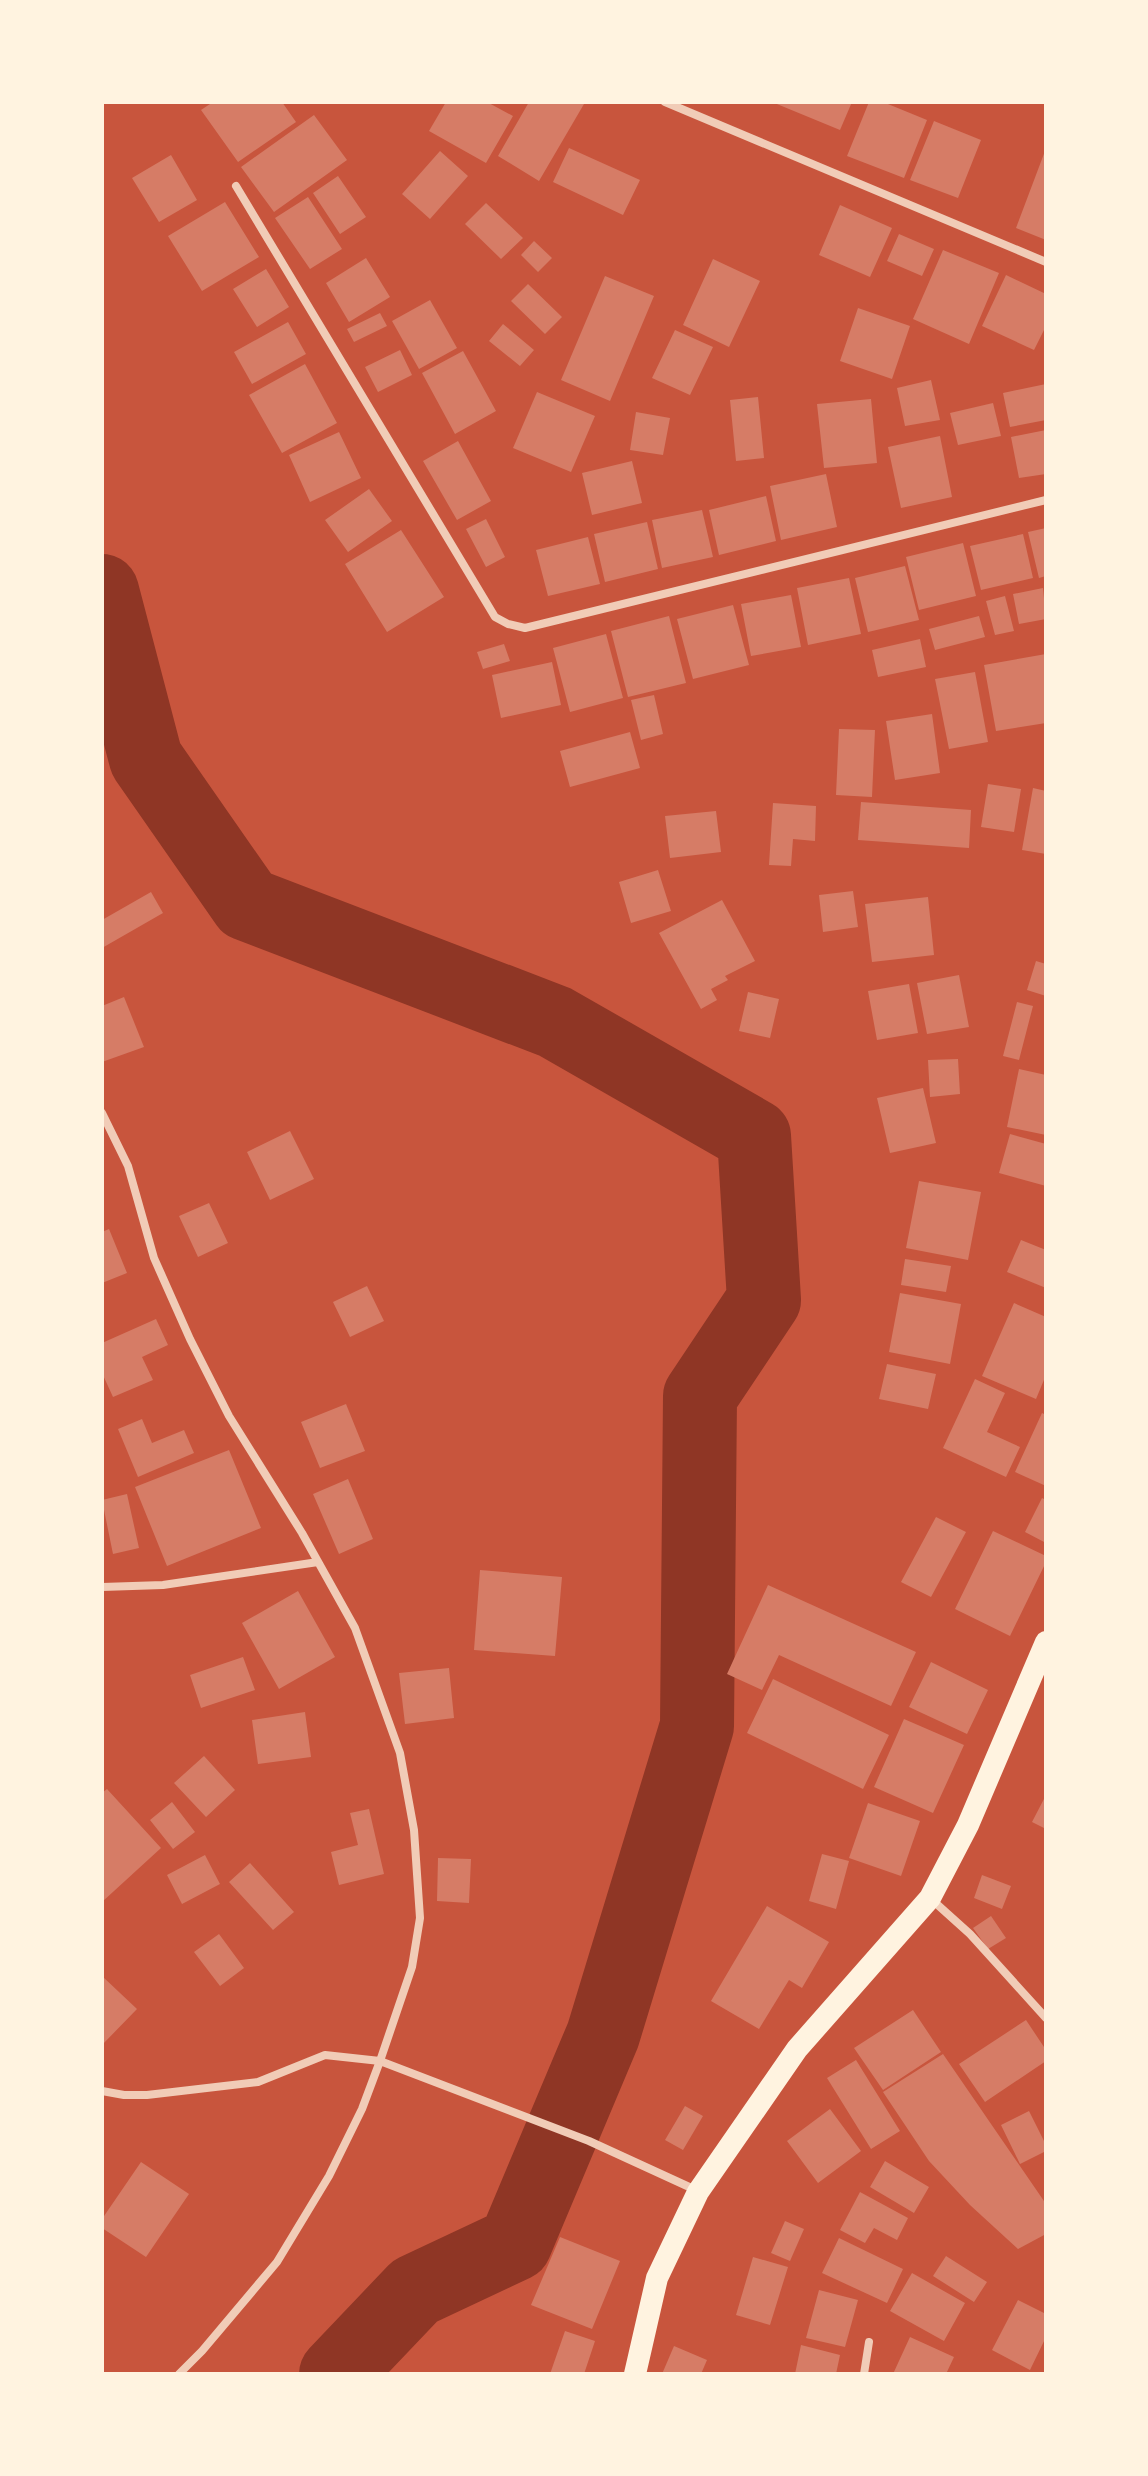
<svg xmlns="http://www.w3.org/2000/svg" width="1148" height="2476" viewBox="0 0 1148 2476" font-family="'Sofia Sans Condensed',sans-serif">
	<rect width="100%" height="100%" fill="#c8553d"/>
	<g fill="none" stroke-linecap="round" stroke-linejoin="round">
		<path stroke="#8f3625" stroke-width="74" d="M102,591L146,759L247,904L555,1022L754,1136L764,1300L700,1396L697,1726L603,2035L515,2244L415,2291L336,2374"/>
	</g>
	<path fill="#d67c66" d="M213,102H282L296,122L238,162L201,110Z
		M446,102H487L513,116L486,163L429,131Z
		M529,102H580L584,104L539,181L498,156Z
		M772,102H852L840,130Z
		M869,102H883L927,120L904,178L847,156Z
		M314,115L347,160L274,212L241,167Z
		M934,121L981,140L958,198L910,180Z
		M569,148L640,180L623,215L553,182Z
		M440,151L468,176L430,219L402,194Z
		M1045,151H1046V240L1016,228Z
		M171,155L197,200L159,222L132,178Z
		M338,176L366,217L340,234L313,193Z
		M308,197L342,249L310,269L275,218Z
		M225,202L259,257L202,291L168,236Z
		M486,203L523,238L501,259L465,224Z
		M840,205L892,228L870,277L819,255Z
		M899,234L934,249L922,276L887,261Z
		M534,241L552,258L538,272L521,255Z
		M943,250L999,273L969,344L913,319Z
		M366,258L390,297L349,322L326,283Z
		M713,259L760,281L729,347L683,325Z
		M266,269L289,307L257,327L233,289Z
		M1006,275L1046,294V326L1034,350L982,326Z
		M605,276L654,296L610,401L561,380Z
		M528,284L562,317L545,334L511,301Z
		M430,300L457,348L419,369L392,321Z
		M858,308L910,326L892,379L840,361Z
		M380,313L387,326L354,342L347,329Z
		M288,322L306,354L252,384L234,352Z
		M503,324L534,350L520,366L489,341Z
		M675,330L713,347L690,395L652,378Z
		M400,350L412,375L378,392L365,367Z
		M463,351L496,411L455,434L422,373Z
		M305,364L337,423L282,453L249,395Z
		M931,380L940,420L905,426L897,388Z
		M1046,384V420L1010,427L1003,393Z
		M537,392L595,416L571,472L513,448Z
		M758,397L764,458L736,461L730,400Z
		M871,399L877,463L824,468L817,404Z
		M993,403L1001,436L958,445L950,413Z
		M636,412L670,418L663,455L630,450Z
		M1046,430V474L1019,478L1011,437Z
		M339,432L361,478L310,502L289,455Z
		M940,436L952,497L901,508L888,447Z
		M458,441L491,501L457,520L423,461Z
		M632,461L642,503L592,515L582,473Z
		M826,474L837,527L781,540L770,486Z
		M369,489L392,521L348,552L325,520Z
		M766,496L776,541L719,555L709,510Z
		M702,510L713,557L662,568L652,520Z
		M486,519L505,557L486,567L466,529Z
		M647,522L658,569L605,582L594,534Z
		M1046,528V576L1039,578L1028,532Z
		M401,530L444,597L387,632L345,564Z
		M1023,534L1033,578L981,590L970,546Z
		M588,537L600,584L548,596L536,550Z
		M963,543L976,596L919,610L906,557Z
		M905,566L919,620L868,632L855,578Z
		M849,578L861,634L808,645L797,588Z
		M1043,588L1046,619L1019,624L1013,594Z
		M791,595L801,647L751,656L741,604Z
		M1005,596L1014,631L995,635L986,601Z
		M733,605L749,665L693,679L677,619Z
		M669,616L686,683L628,697L611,631Z
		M979,616L985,637L935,650L929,629Z
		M606,634L623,698L570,712L553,648Z
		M920,639L926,667L878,677L872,650Z
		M504,644L510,661L483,669L477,652Z
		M1046,654V723L996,731L984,665Z
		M552,662L561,705L501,718L492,675Z
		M975,672L988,742L949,749L935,679Z
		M654,695L663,734L641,740L631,700Z
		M932,714L940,773L895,780L886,721Z
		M839,729L875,730L872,797L836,795Z
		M630,732L640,768L570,787L560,751Z
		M988,784L1021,789L1014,832L981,827Z
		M1033,788L1046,791V854L1022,850Z
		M861,802L971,810L969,848L858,840Z
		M773,803L816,806L815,841L793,839L791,866L769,865Z
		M716,811L721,852L670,858L665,816Z
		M658,870L671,911L631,923L619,882Z
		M853,891L858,927L823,932L819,895Z
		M151,892L163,913L102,948V920Z
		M928,897L934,955L872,962L865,904Z
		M722,900L755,961L725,976L728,980L711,989L717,1000L701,1009L659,933Z
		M1036,961L1046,964V996L1027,990Z
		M959,975L969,1027L927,1034L917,983Z
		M909,984L918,1033L877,1040L868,991Z
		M748,992L779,999L770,1038L739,1031Z
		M124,997L144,1047L102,1062V1006Z
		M1017,1002L1033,1006L1019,1060L1003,1056Z
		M958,1059L960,1094L930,1097L928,1060Z
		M1019,1069L1046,1075V1135L1007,1127Z
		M923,1088L936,1143L890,1153L877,1098Z
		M290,1131L314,1179L270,1200L247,1152Z
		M1010,1134L1046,1144V1186L999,1173Z
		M919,1181L981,1192L968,1260L906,1248Z
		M209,1203L228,1243L198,1257L179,1216Z
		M109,1229L127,1273L102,1283V1232Z
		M1021,1240L1046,1250V1288L1007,1272Z
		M905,1259L951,1266L946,1292L901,1285Z
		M367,1286L384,1321L350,1337L333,1302Z
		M900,1293L961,1304L950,1364L889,1352Z
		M1014,1303L1046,1317V1375L1036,1399L982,1376Z
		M156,1319L168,1345L142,1357L153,1380L113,1397L102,1373V1343Z
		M887,1364L936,1374L928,1409L879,1399Z
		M975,1379L1005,1393L987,1432L1020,1447L1006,1477L943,1448Z
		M346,1404L365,1451L320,1468L301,1422Z
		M1042,1413L1046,1415V1486L1015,1472Z
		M142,1419L152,1443L184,1430L194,1453L138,1477L118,1429Z
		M229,1450L261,1528L167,1566L135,1487Z
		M348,1479L373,1539L339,1554L313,1494Z
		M127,1494L139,1548L113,1554L102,1500Z
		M1042,1498L1046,1500V1543L1025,1532Z
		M936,1517L966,1532L931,1597L901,1582Z
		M993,1531L1046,1556V1562L1010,1636L955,1609Z
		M480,1570L562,1577L555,1656L474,1650Z
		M768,1585L916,1652L891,1706L779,1655L762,1690L727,1674Z
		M298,1591L335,1657L279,1689L242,1623Z
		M243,1657L255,1690L201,1708L190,1675Z
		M931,1662L988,1690L967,1734L909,1707Z
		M449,1668L454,1718L405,1724L399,1673Z
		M773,1679L889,1735L863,1789L747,1733Z
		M305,1712L311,1757L258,1764L252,1720Z
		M904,1719L964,1745L933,1813L874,1787Z
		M204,1756L235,1790L206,1817L174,1783Z
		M107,1789L161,1848L102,1902V1793Z
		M1046,1795V1829L1032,1822Z
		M172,1802L195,1832L173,1849L150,1820Z
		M868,1803L920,1821L901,1876L849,1858Z
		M369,1809L384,1874L339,1885L331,1852L358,1845L350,1813Z
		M822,1854L849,1861L836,1909L809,1901Z
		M205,1855L220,1884L182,1904L167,1875Z
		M438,1858L471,1859L469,1903L437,1901Z
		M250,1863L294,1912L273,1930L229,1882Z
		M982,1875L1011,1886L1002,1909L974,1898Z
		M767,1906L829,1942L802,1988L789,1980L759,2029L711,2001Z
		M991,1916L1006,1938L988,1949L973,1928Z
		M219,1934L244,1968L220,1986L194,1952Z
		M102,1976L137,2009L102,2045Z
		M913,2010L941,2052L883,2090L854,2048Z
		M1026,2020L1046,2050V2061L985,2102L959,2064Z
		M943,2054L1046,2204V2234L1018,2249L970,2205L929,2161L883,2092Z
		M856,2060L900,2131L871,2149L827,2078Z
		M685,2106L703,2116L683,2150L665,2140Z
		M830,2109L861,2151L818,2183L787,2141Z
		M1029,2111L1046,2145V2151L1020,2164L1001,2125Z
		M885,2161L929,2187L914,2213L870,2187Z
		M141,2162L189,2194L146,2257L102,2228V2219Z
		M860,2192L908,2218L897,2240L874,2228L865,2243L840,2230Z
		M785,2221L804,2229L790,2261L771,2253Z
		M560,2237L620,2261L592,2329L531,2305Z
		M839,2238L903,2269L887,2303L822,2273Z
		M946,2256L987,2282L974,2302L933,2276Z
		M753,2257L788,2267L770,2325L736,2315Z
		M912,2273L965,2303L944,2341L890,2311Z
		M819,2290L858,2300L845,2347L806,2338Z
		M1018,2300L1046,2314V2337L1030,2370L992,2350Z
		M565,2331L595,2341L584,2374H550Z
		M910,2337L954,2357L946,2374H893Z
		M801,2345L840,2355L836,2374H795Z
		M674,2346L707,2360L701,2374H662Z"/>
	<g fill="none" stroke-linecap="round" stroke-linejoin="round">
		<path stroke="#f1ccb7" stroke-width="8" d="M665,102L1046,262
			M236,186L495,617L508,624L525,628L1046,500
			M102,1113L128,1166L154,1258L190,1339L229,1416L302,1533L355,1628L400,1753L414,1830L420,1918L412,1967L380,2061L362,2109L329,2176L277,2262L202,2351L179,2374
			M102,1587L163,1585L318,1562
			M930,1898L970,1934L1046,2018
			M102,2091L124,2095H147L258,2082L325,2055L380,2061L589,2141L698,2191
			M864,2374L869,2342"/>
		<path stroke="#fff3e0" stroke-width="22" d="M635,2374L657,2278L698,2192L797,2049L930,1898L968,1825L1046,1642"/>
	</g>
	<rect width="1148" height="2476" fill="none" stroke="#fff3e0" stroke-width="208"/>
</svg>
